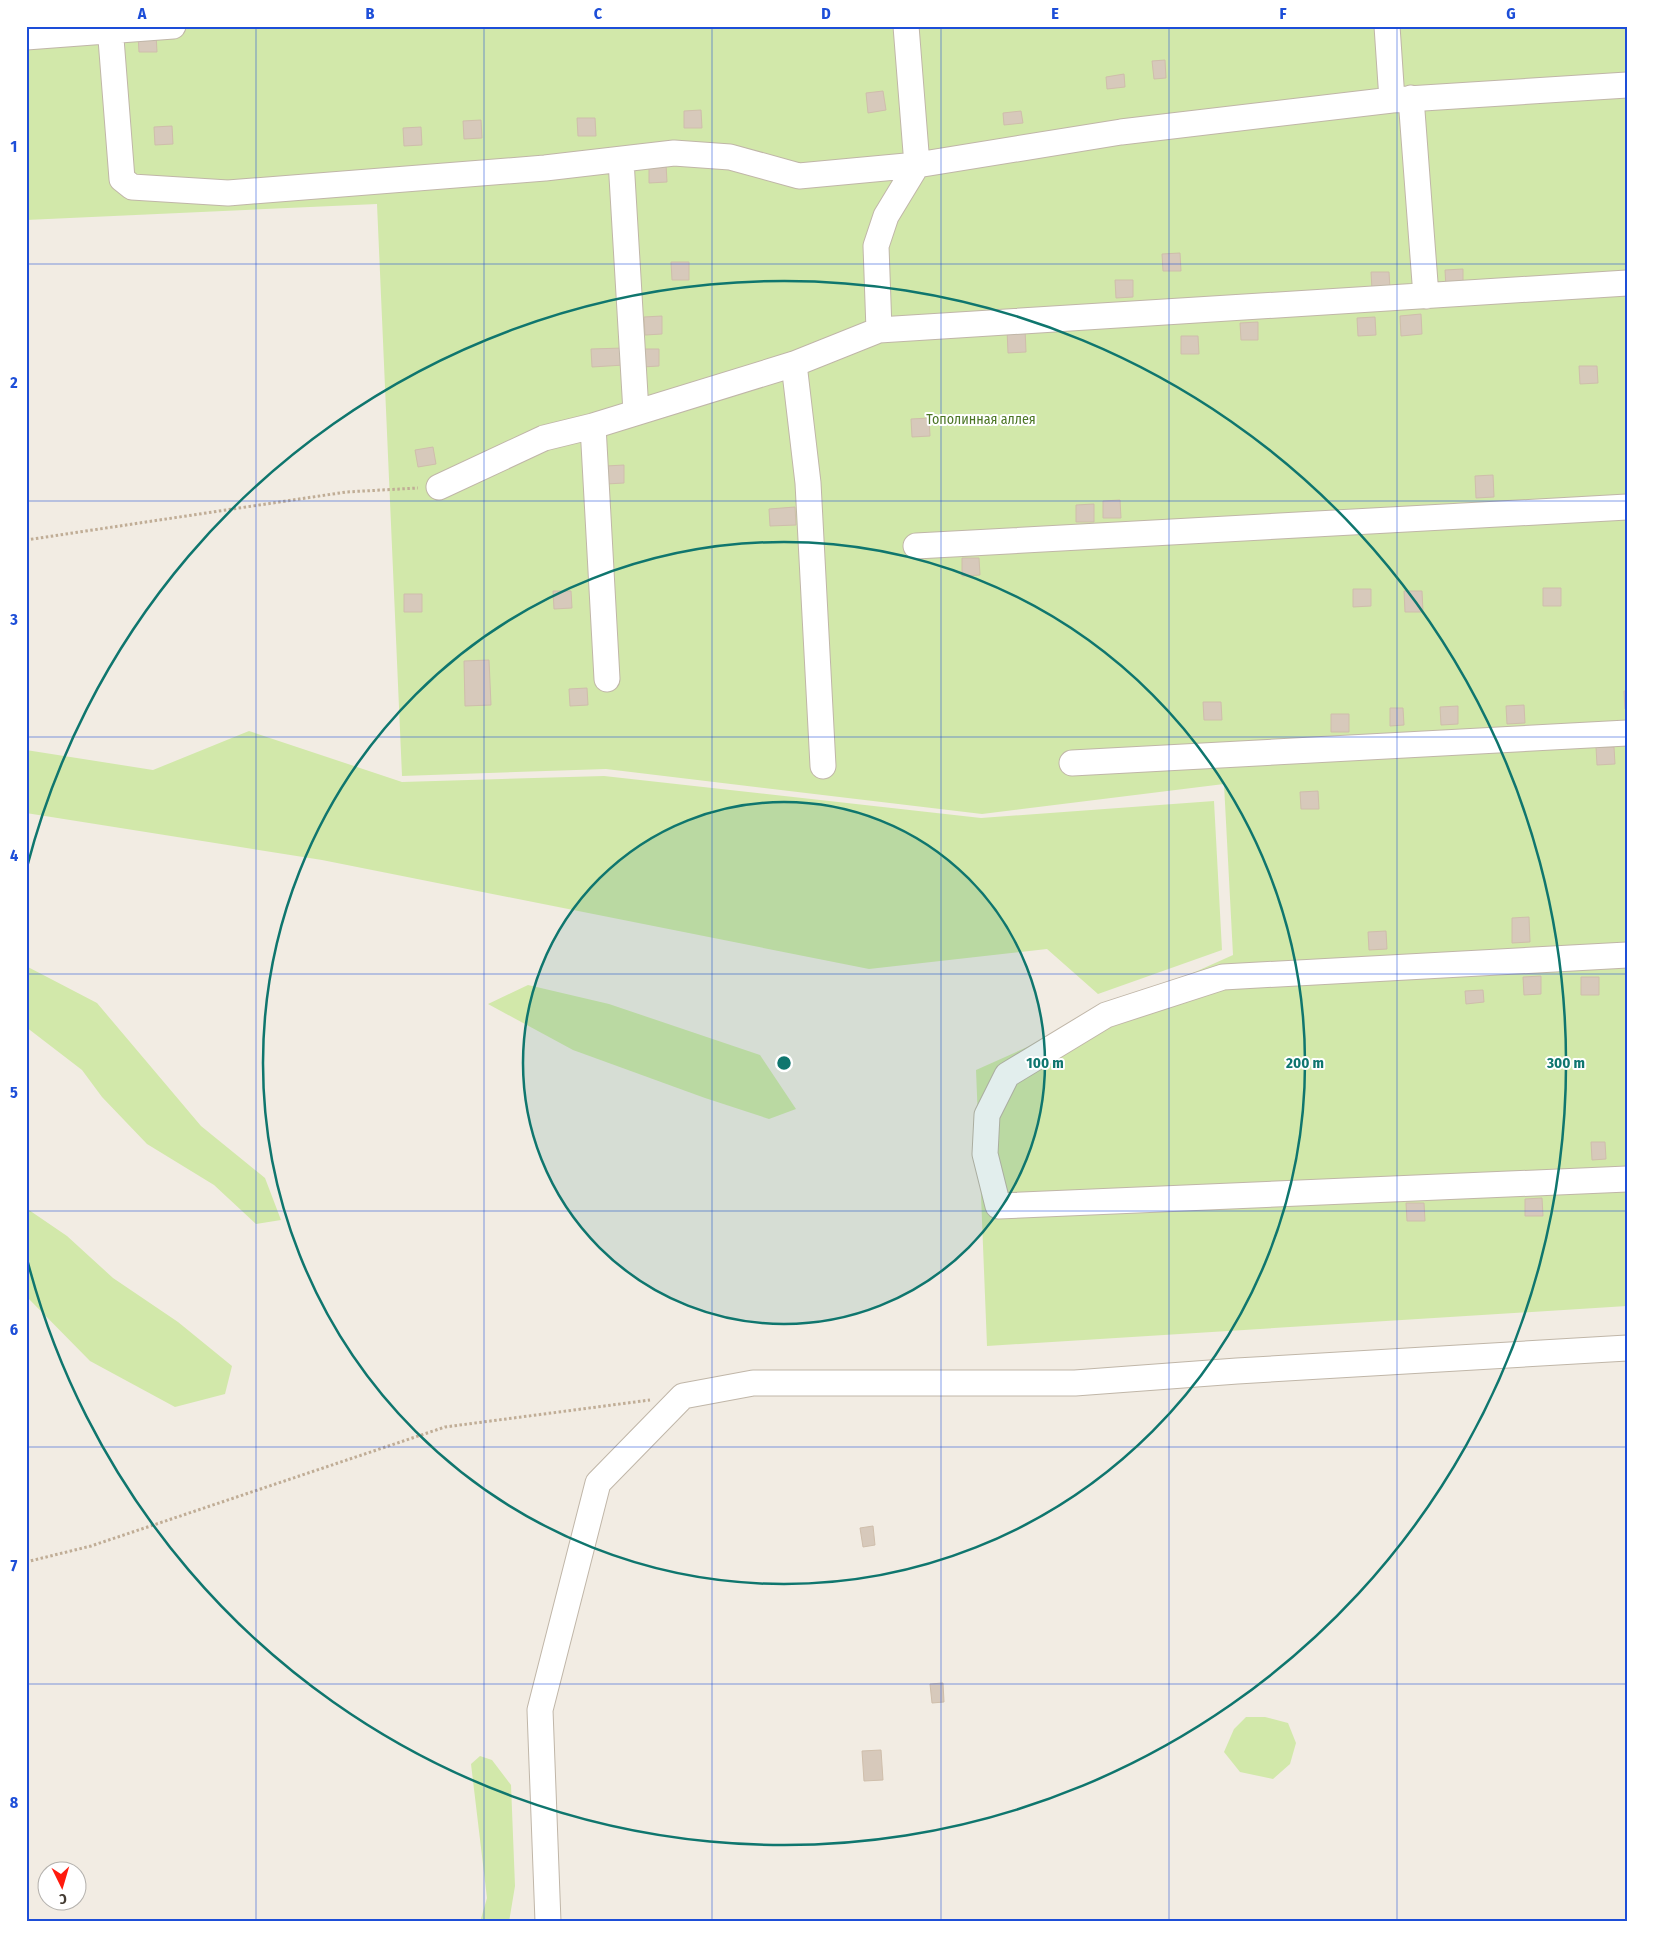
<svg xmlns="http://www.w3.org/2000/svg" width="1653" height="1948" viewBox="0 0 1653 1948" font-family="'Fira Sans Condensed',sans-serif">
	<rect width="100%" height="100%" fill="#f2ece3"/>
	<path fill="#d2e8aa" d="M26,26H1627V1306L987,1346L976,1070L1233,955L1224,784L982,814L606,769L402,776L377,204L26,220Z
		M249,731L402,782L604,776L981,818L1214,801L1222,950L1098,994L1047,949L869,969L322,860L26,813V750L153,770Z
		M26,966L97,1003L201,1126L265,1178L281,1220L256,1224L214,1185L147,1144L102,1097L82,1070L26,1027Z
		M528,985L609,1004L760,1055L796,1109L769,1119L705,1098L573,1050L488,1004Z
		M26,1208L67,1236L113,1278L178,1322L232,1366L225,1394L175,1407L90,1361L26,1296Z
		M1246,1717H1265L1288,1723L1296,1743L1290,1764L1273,1779L1240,1772L1224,1752L1234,1729Z
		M480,1756L492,1760L511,1785L515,1886L509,1922H480L487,1898L471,1764Z"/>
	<path fill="#d7c9bb" stroke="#cfbeab" d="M156,34L157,52H139L138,35Z
		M1165,60L1166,78L1154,79L1152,61Z
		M1124,74L1125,87L1107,89L1106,77Z
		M883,91L886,110L868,113L866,93Z
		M701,110L702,128H684V111Z
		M1021,111L1023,123L1004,125L1003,113Z
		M577,118H595L596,136H578Z
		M481,120L482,138L464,139L463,121Z
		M172,126L173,144L155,145L154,127Z
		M421,127L422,145L404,146L403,128Z
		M666,164L667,182L649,183V165Z
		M1180,253L1181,271H1163L1162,254Z
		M671,262H689V280H672Z
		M1463,269V287L1446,288L1445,270Z
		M1371,272H1389L1390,289L1372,290Z
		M1115,280H1133V297L1116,298Z
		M1421,314L1422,334L1401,336L1400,316Z
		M662,316V334L645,335L644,317Z
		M1375,317L1376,335L1358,336L1357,318Z
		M1258,322V340H1241L1240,323Z
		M1025,328L1026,352L1008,353L1007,329Z
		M1181,336H1198L1199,354H1181Z
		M623,348L624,365L592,367L591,349Z
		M641,349H659V366L642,367Z
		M1579,366H1597L1598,383L1580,384Z
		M929,418L930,436L912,437L911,419Z
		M433,447L436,464L418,467L415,450Z
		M624,465V483L606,484V466Z
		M1493,475L1494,497L1476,498L1475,476Z
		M1120,500L1121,518H1103V501Z
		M1094,504V522H1076V505Z
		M795,507L796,525L770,526L769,509Z
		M962,558H979L980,575L962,576Z
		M1543,588H1561V606H1543Z
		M1353,589H1371V606L1353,607Z
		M553,591H571L572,608L554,609Z
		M1404,591H1422L1423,612H1405Z
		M404,594H422V612H404Z
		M489,660L491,705L465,706L464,661Z
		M587,688L588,705L570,706L569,689Z
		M1624,691H1627V709H1625Z
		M1203,702H1221L1222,720H1204Z
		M1524,705L1525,723L1507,724L1506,706Z
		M1458,706V724L1441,725L1440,707Z
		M1390,708H1403L1404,725L1390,726Z
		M1331,714H1349V732H1331Z
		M1596,747H1614L1615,764L1597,765Z
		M1318,791L1319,809H1301L1300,792Z
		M1529,917L1530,942L1512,943V918Z
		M1386,931L1387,949L1369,950L1368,932Z
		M1541,976V994L1524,995L1523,977Z
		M1581,977H1599V995H1581Z
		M1483,990L1484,1002L1466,1004L1465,991Z
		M1591,1142H1605L1606,1159L1592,1160Z
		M1542,1198L1543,1216H1525V1199Z
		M1406,1203H1424L1425,1221H1407Z
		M873,1526L875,1545L863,1547L860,1528Z
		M943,1683L944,1702L932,1703L930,1684Z
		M881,1750L883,1780L864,1781L862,1751Z"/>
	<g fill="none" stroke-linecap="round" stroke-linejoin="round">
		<g stroke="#c0b6a8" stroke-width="27">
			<path id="minor" d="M110,26L122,179L132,187L228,193L545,168L674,153L730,157L799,176L917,165L1121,132L1392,100L1627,85
				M1387,26L1392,100
				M26,37L173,26
				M1411,98L1426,296
				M621,160L636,412
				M879,330L876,246L886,216L917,165L906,26
				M794,364L808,483L823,766
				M593,426L607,679
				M439,487L544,438L593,426L794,364L879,330L1627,283
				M916,546L1627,507
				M1072,763L1627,733
				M1627,955L1223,977L1106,1015L1007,1075L987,1115L985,1154L998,1206L1627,1179
				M548,1922L540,1710L598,1483L683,1396L753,1383H1075L1237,1371L1627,1348"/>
		</g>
		<path stroke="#c0ad96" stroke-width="3" stroke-dasharray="2.5 2.5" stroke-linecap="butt" d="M26,540L346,492L418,488
			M26,1562L91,1546L445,1427L650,1400"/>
		<use href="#minor" stroke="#fff" stroke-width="25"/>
	</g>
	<path fill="none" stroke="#1d4ed8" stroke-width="1" stroke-opacity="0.55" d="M256,26V1922M484,26V1922M712,26V1922M941,26V1922M1169,26V1922M1397,26V1922M26,264H1627M26,501H1627M26,737H1627M26,974H1627M26,1211H1627M26,1447H1627M26,1684H1627"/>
	<circle cx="784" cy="1063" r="261" fill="#0f766e" fill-opacity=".12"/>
	<g fill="none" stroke="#0f766e" stroke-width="2.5">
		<circle cx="784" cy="1063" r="261"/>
		<circle cx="784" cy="1063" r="521"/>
		<path d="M27 867A782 782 0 1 1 27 1259"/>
	</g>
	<g text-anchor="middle" stroke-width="4" stroke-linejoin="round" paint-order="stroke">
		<g font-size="14" fill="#4c7626" stroke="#fff">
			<text x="981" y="424">Тополинная аллея</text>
		</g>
	</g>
	<circle cx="784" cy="1063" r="8" fill="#0f766e" stroke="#fff" stroke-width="2.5"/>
	<g font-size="15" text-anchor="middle" font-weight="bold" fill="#0f766e" stroke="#fff" stroke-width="4" stroke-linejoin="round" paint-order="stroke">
		<text x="1045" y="1068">100 m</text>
		<text x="1305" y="1068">200 m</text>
		<text x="1566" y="1068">300 m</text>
	</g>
	<rect width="1653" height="1948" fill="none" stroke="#ffffff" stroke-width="55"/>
	<g transform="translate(62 1886) rotate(175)"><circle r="24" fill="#ffffff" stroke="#b4b1ad"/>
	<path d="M0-4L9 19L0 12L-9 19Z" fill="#ff1a0d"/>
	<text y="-8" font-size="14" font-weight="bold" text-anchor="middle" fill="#443c33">С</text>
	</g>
	<rect x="28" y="28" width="1598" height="1892" fill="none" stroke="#1d4ed8" stroke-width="2"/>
	<g font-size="16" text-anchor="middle" font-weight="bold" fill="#1d4ed8">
		<text x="142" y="19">A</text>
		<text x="370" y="19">B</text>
		<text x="598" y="19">C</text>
		<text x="826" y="19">D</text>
		<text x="1055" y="19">E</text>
		<text x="1283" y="19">F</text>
		<text x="1511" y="19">G</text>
		<text x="14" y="152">1</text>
		<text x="14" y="388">2</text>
		<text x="14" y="625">3</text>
		<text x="14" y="861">4</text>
		<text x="14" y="1098">5</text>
		<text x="14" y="1335">6</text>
		<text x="14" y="1571">7</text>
		<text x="14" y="1808">8</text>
	</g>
</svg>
